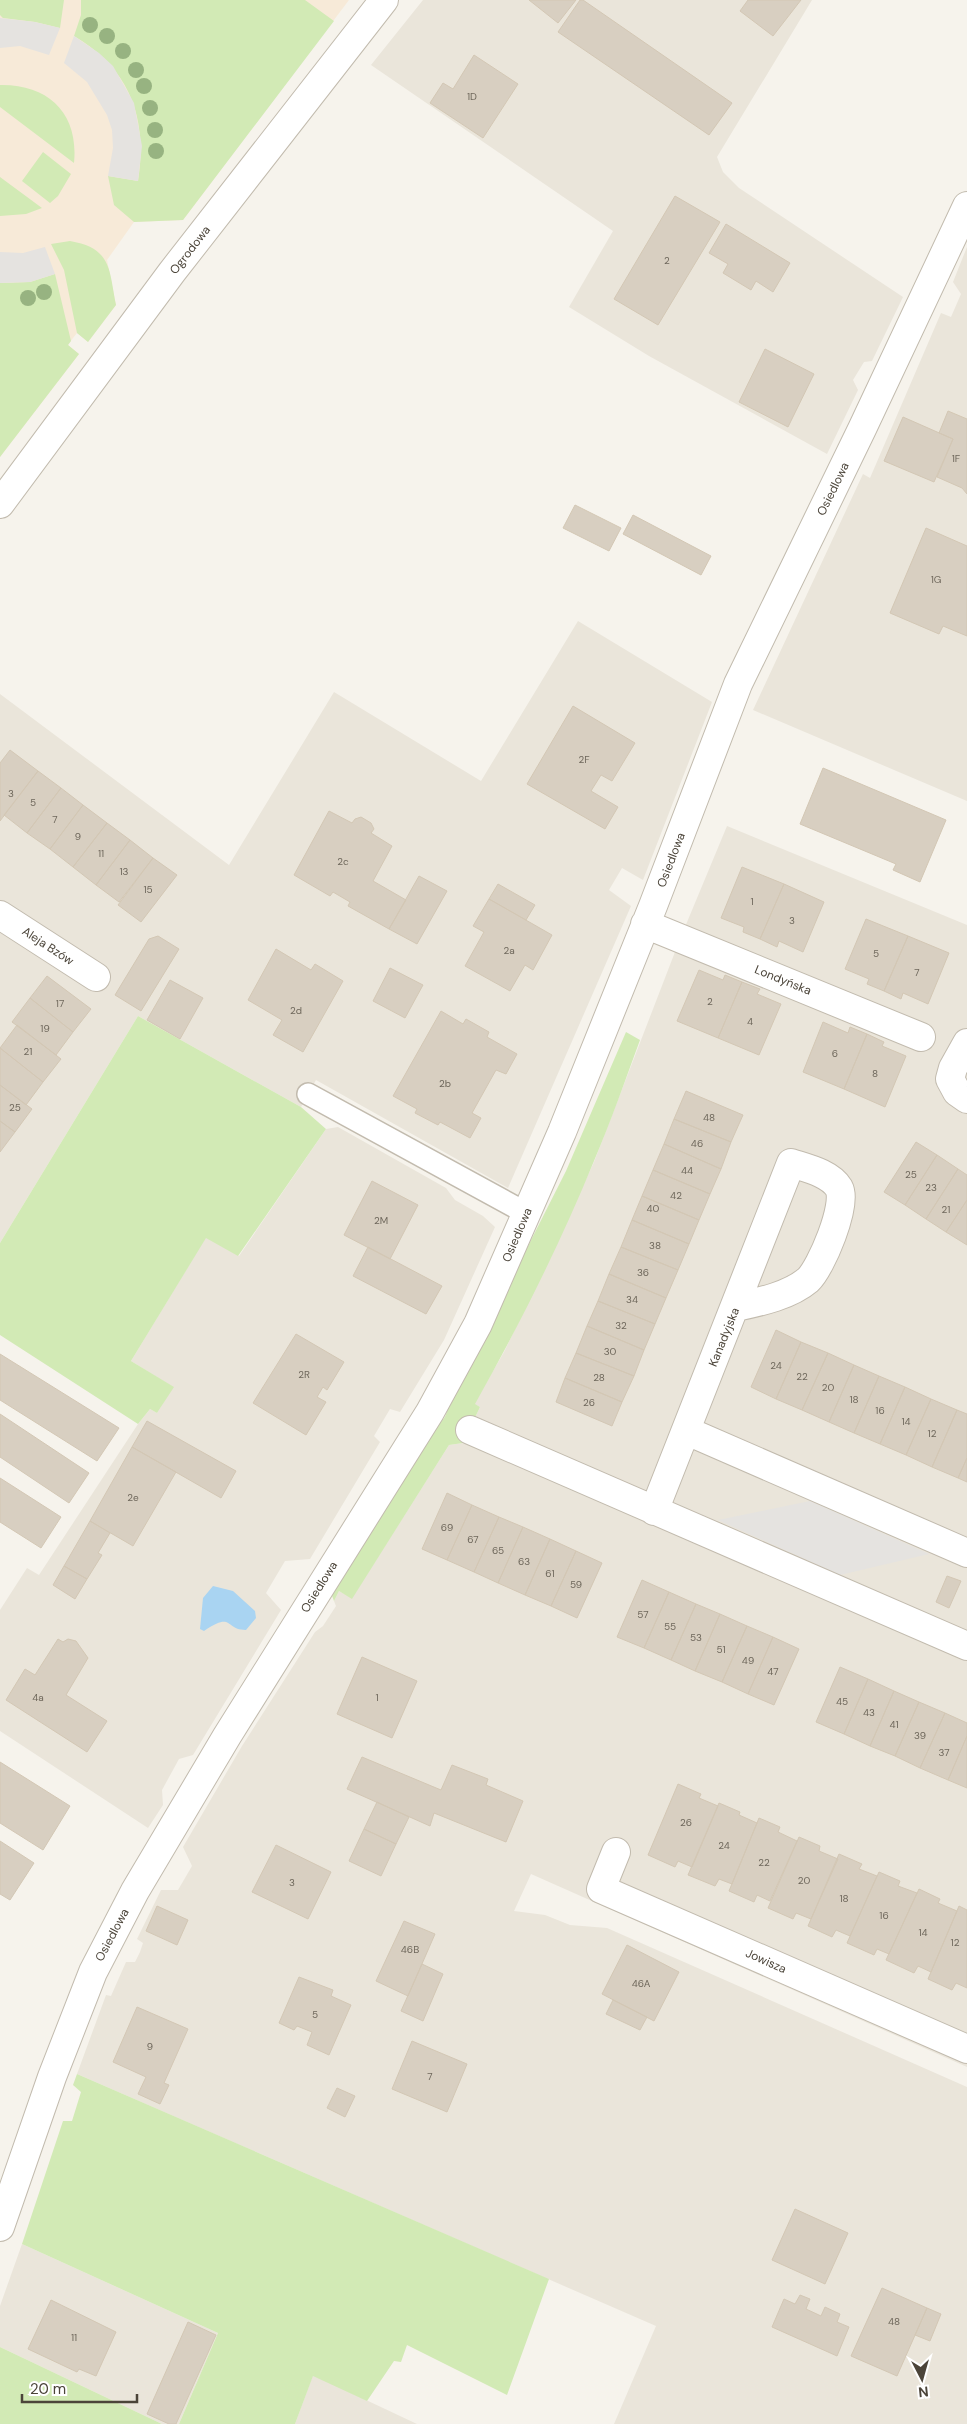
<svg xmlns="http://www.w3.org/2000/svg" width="967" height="2424" viewBox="0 0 967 2424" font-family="'DM Sans',sans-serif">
	<rect width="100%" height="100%" fill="#f6f3ec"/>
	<path fill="#eae5da" d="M423,0H812L717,157L723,172L739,188L903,297L872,361L864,362L853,380L858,390L827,454L649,356L569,307L613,231L371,65Z
		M967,247V801L753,710L863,474L870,478L941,313L951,317L961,294L953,282Z
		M578,621L712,702L643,880L622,868L609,890L631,906L508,1188L316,1080L301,1107L138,1016L0,1243V694L229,865L334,692L481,781Z
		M727,826L967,925V2067L531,1874L514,1911L545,1915L570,1925L607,1928L967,2087V2424H614L656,2326L77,2074L106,1995L111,1996L126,1962H135L140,1952L143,1943L137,1939L161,1890H178L192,1866L183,1847L242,1746L315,1632L323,1626L336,1606L334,1601L339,1591L352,1598L449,1445L463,1443L480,1407L474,1404L504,1352L541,1276L594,1162L680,939Z
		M338,1127L446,1188L455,1200L483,1216L495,1227L444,1340L400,1412L390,1409L374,1436L380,1442L310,1559L285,1561L266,1593L281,1610L193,1755L179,1759L162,1790L163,1805L148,1828L0,1731V1610L27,1568L39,1575L138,1424L150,1409L157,1413L173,1387L131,1361L206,1237L239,1256L326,1129Z
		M22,2244L218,2333L179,2424H162L0,2347V2306Z
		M313,2375L417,2424H295Z"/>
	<path fill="#f7ead8" d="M0,0H349L183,220L134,222L107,260L116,305L88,342L77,333L73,338L68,345L79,354L0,457Z"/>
	<path fill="#d2eab5" d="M0,0H64L60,28L35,22L3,18L0,15Z
		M81,0H305L334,21L183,220L134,222L114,205L108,176L138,181C148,118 130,69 74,36L81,15Z
		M0,85C49,84 79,114 74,163L0,107Z
		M43,152L71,174L58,196L50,203L22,181Z
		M0,177L42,208L26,214L0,216Z
		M70,241C112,248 109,270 116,305L88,342L77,333L64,270L51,244Z
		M55,274L71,341L68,345L79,354L0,457V283L30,282Z
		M138,1016L301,1107L326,1129L238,1256L206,1238L131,1361L174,1387L157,1413L150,1409L138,1424L0,1335V1243Z
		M626,1032L640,1040C625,1081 611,1121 594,1161C560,1244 519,1326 475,1404L480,1407L463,1443L449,1445L352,1599L339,1591L334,1601L331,1593L432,1428C442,1423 448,1416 448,1404L566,1171Z
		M77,2074L549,2279L507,2395L407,2345L401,2362L394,2361L367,2401L313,2376L295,2424H179L218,2333L22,2244L63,2121H72L81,2092L73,2085Z
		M0,2347L162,2424H0Z"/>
	<path fill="#e5e3e0" d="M0,18L35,22L60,28L49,55L20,46L0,48Z
		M74,36L99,53L113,66L134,103L142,146L138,181L108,176L113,148L112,130L107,115L87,82L64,63Z
		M45,247L55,274L30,282L0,283V252L23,253Z
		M810,1501L929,1554L840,1575L718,1520Z"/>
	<path fill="#a9d4f2" d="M213,1586L233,1591L255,1611L256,1618L246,1630C224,1630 234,1611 204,1631L200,1629L203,1598Z"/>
	<path fill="#d8cfc1" stroke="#d3c7b4" d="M529,0H576L558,23Z
		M580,0H583L732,103L709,135L558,32Z
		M748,0H801L773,36L740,11Z
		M474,55L518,84L483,138L430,103L443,83L453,89Z
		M675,196L720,222L658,325L614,299Z
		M726,224L790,263L773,292L756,281L751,290L723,273L728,264L709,253Z
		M765,349L814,374L788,427L739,402Z
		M948,411L967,419V494L962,488L937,477L953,439L939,433Z
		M903,417L953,439L934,482L884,461Z
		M575,505L621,528L609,551L563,528Z
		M633,515L711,556L701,575L623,534Z
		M926,528L967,546V636L943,626L939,634L890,613Z
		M573,706L635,743L612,781L601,775L591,791L618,807L605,829L527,784Z
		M10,750L38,771L0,821V763Z
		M823,768L946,820L920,882L893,870L896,864L800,824Z
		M38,771L61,788L27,833L4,815Z
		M61,788L83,805L50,849L27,833Z
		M83,805L107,823L73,867L50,849Z
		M329,811L352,823L355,819L361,817L371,823L374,829L371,833L392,846L373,881L406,900L389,929L348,906L350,902L333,892L330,896L294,875Z
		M107,823L130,840L96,885L73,867Z
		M130,840L153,858L119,902L96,885Z
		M153,858L177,875L141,922L118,905Z
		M742,867L784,884L760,939L743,932L744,927L721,918Z
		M419,876L447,891L417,944L389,929Z
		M498,884L535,905L526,920L489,899Z
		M784,884L824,902L803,952L779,941L777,947L760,939Z
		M489,899L552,935L533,970L525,965L510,991L465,966L484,932L473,926Z
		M866,919L908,936L884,991L867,984L869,979L845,969Z
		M158,936L179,949L141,1011L115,995L149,939Z
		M908,936L949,953L928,1004L903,993L901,999L884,991Z
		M276,949L311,970L315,964L343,981L303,1052L273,1035L282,1020L248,1000Z
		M390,968L423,985L405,1018L373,1001Z
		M699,970L723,980L725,975L742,982L718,1038L677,1021Z
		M47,976L91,1009L73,1032L30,998Z
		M170,980L203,998L180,1039L147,1020Z
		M742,982L760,989L757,994L781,1004L759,1055L718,1038Z
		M30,998L73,1032L56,1055L12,1022Z
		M441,1011L463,1024L466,1019L489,1032L487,1037L517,1054L506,1074L496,1070L472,1113L481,1118L470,1138L440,1122L438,1125L415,1113L417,1109L393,1096Z
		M823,1022L848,1033L850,1027L867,1034L844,1089L803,1072Z
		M17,1025L61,1059L43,1082L0,1048Z
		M867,1034L884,1042L882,1046L906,1056L885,1107L844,1089Z
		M0,1048L43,1082L26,1105L0,1085Z
		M0,1085L32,1109L15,1132L0,1121Z
		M686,1091L743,1115L731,1142L674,1119Z
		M674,1119L731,1142L721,1169L664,1144Z
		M0,1121L15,1132L0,1152Z
		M916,1142L937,1155L905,1205L884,1192Z
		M664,1144L721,1169L710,1194L653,1170Z
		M937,1155L958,1169L926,1219L905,1205Z
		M958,1169L967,1175V1200L946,1232L926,1219Z
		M653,1170L710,1194L699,1220L642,1196Z
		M372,1181L418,1205L390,1259L344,1235Z
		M642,1196L699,1220L689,1244L632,1220Z
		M967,1200V1245L946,1232Z
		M632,1220L689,1244L678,1270L621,1247Z
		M368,1247L442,1286L426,1314L353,1276Z
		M621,1247L678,1270L666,1298L609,1274Z
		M609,1274L666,1298L655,1324L598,1301Z
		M598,1301L655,1324L644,1350L587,1326Z
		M587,1326L644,1350L634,1376L576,1353Z
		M776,1330L801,1342L776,1399L751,1387Z
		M296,1334L344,1362L327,1390L323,1387L317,1397L326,1402L306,1435L253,1403Z
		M801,1342L828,1353L802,1410L776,1399Z
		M576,1353L634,1376L622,1402L565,1378Z
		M828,1353L854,1365L829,1422L802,1410Z
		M0,1354L119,1428L97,1461L0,1400Z
		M854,1365L879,1376L854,1433L829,1422Z
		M879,1376L905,1387L880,1444L854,1433Z
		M565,1378L622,1402L612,1426L556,1402Z
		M905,1387L931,1399L906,1455L880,1444Z
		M931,1399L957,1410L932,1467L906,1455Z
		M957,1410L967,1414V1458L958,1478L932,1467Z
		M0,1414L89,1473L69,1503L0,1457Z
		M147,1421L236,1471L221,1498L132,1447Z
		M132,1447L176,1472L133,1546L90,1521Z
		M967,1458V1482L958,1478Z
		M0,1478L61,1517L41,1548L0,1522Z
		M447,1493L472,1505L447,1560L422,1549Z
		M472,1505L499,1517L474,1572L447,1560Z
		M499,1517L523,1527L498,1583L474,1572Z
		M90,1521L110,1533L98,1553L102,1555L87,1579L64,1566Z
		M523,1527L550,1539L525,1595L498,1583Z
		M550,1539L576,1551L551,1606L525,1595Z
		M576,1551L602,1563L577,1618L551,1606Z
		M64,1566L87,1579L75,1599L53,1585Z
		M947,1576L961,1581L949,1608L936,1602Z
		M642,1580L669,1592L644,1648L617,1637Z
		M669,1592L696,1604L671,1660L644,1648Z
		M696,1604L720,1614L695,1671L671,1660Z
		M720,1614L747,1626L722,1682L695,1671Z
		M747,1626L773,1637L748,1694L722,1682Z
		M773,1637L799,1649L774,1705L748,1694Z
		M58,1639L63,1642L68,1639L76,1641L88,1658L66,1695L107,1721L87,1752L6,1700L25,1669L35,1675Z
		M362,1657L417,1681L392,1738L337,1714Z
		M840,1667L868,1679L844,1734L816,1722Z
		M868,1679L894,1691L870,1746L844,1734Z
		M894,1691L919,1702L895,1756L870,1746Z
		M919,1702L945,1713L920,1768L895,1756Z
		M945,1713L967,1723V1736L948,1780L920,1768Z
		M967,1736V1788L948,1780Z
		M362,1757L441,1790L452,1765L488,1779L486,1785L523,1801L506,1842L434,1813L430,1826L347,1789Z
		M0,1762L70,1806L43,1850L0,1823Z
		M678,1784L701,1794L699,1798L718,1806L692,1867L678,1861L675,1867L648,1855Z
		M377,1802L409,1817L396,1844L364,1829Z
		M719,1803L740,1812L739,1815L757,1823L732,1884L719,1879L715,1886L688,1875Z
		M759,1818L780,1827L778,1832L797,1841L770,1901L757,1895L754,1902L729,1891Z
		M364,1829L396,1844L381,1876L349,1861Z
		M799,1837L820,1846L819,1851L838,1859L811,1919L796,1913L793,1919L768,1908Z
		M0,1841L34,1863L10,1900L0,1894Z
		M276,1845L331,1872L308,1919L252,1892Z
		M839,1854L862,1864L859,1869L877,1876L850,1936L836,1930L832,1937L808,1926Z
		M879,1872L900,1881L898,1886L917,1893L889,1954L877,1949L874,1955L847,1943Z
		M919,1889L940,1899L938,1903L957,1911L931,1972L918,1966L914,1973L886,1960Z
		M157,1906L188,1920L177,1945L146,1931Z
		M959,1906L967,1910V1988L956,1983L952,1990L928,1979Z
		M404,1921L435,1934L408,1996L376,1981Z
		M627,1945L679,1972L654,2021L602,1994Z
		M422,1964L443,1974L423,2021L401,2011Z
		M299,1977L333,1990L331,1996L351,2005L329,2055L307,2045L312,2032L297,2026L294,2030L279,2023Z
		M613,2000L647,2017L640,2030L606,2014Z
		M137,2007L188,2029L164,2083L169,2085L160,2104L138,2094L146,2077L113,2062Z
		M412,2041L467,2064L447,2112L392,2089Z
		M337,2088L355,2096L345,2117L327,2108Z
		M795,2209L848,2233L825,2284L772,2260Z
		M882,2288L927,2308L897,2376L851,2356Z
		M800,2295L810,2299L806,2309L821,2316L825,2307L840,2314L837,2322L849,2327L837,2356L772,2327L784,2299L795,2304Z
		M51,2300L116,2332L96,2376L79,2369L77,2372L28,2349Z
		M927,2308L941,2314L930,2341L915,2335Z
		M188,2322L216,2335L176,2424H169L147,2414Z"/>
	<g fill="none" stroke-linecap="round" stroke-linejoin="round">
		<g stroke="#c2bbae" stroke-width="24">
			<path id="lane" d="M308,1094L526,1213"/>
		</g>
		<g stroke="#c2bbae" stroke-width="30">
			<path id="street" d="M0,504L172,272L384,0
				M0,915L96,977
				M645,924L921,1037
				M967,1043L953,1068L950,1079L957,1092L967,1099
				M470,1430L967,1646
				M687,1431L967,1553
				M654,1511L791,1163C806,1168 830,1173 839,1188C848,1204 821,1268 808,1280C789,1296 759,1302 736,1307
				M616,1852L601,1889L967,2049
				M0,2227L52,2077L93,1972L135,1891L227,1736L430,1412L478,1324L562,1132L653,906L738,684L862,429L967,206"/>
		</g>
		<use href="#lane" stroke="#fff" stroke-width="21"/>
		<use href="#street" stroke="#fff" stroke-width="28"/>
	</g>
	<g fill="#97b381">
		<circle cx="90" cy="25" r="8"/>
		<circle cx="107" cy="36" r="8"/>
		<circle cx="123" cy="51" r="8"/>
		<circle cx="136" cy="70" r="8"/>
		<circle cx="144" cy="86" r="8"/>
		<circle cx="150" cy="108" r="8"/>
		<circle cx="155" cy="130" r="8"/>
		<circle cx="156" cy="151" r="8"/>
		<circle cx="44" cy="292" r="8"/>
		<circle cx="28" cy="298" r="8"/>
	</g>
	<g text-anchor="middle" stroke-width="4.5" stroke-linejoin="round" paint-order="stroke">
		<g font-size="10" fill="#6e675b">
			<text x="472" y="100">1D</text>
			<text x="667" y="264">2</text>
			<text x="956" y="462">1F</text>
			<text x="936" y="583">1G</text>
			<text x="584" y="763">2F</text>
			<text x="11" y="797">3</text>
			<text x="33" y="806">5</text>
			<text x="55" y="823">7</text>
			<text x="78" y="840">9</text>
			<text x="101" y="857">11</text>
			<text x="343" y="865">2c</text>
			<text x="124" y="875">13</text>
			<text x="148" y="893">15</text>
			<text x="752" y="905">1</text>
			<text x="792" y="924">3</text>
			<text x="509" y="954">2a</text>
			<text x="876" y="957">5</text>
			<text x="917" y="976">7</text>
			<text x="710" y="1005">2</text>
			<text x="60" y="1007">17</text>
			<text x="296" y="1014">2d</text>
			<text x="750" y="1025">4</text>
			<text x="45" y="1032">19</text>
			<text x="28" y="1055">21</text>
			<text x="835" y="1057">6</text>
			<text x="875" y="1077">8</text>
			<text x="445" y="1087">2b</text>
			<text x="15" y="1111">25</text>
			<text x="709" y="1121">48</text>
			<text x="697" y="1147">46</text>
			<text x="687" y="1174">44</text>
			<text x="911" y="1178">25</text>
			<text x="931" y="1191">23</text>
			<text x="676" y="1199">42</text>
			<text x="653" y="1212">40</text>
			<text x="946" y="1213">21</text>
			<text x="381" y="1224">2M</text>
			<text x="655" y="1249">38</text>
			<text x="643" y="1276">36</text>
			<text x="632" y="1303">34</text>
			<text x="621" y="1329">32</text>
			<text x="610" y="1355">30</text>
			<text x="776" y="1369">24</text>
			<text x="304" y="1378">2R</text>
			<text x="802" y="1380">22</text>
			<text x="599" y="1381">28</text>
			<text x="828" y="1391">20</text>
			<text x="854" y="1403">18</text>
			<text x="589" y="1406">26</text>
			<text x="880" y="1414">16</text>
			<text x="906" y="1425">14</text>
			<text x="932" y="1437">12</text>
			<text x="133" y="1501">2e</text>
			<text x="447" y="1531">69</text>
			<text x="473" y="1543">67</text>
			<text x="498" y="1554">65</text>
			<text x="524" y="1565">63</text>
			<text x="550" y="1577">61</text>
			<text x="576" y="1588">59</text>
			<text x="643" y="1618">57</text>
			<text x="670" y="1630">55</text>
			<text x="696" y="1641">53</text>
			<text x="721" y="1653">51</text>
			<text x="748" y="1664">49</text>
			<text x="773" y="1675">47</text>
			<text x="38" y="1701">4a</text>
			<text x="377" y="1701">1</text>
			<text x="842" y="1705">45</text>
			<text x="869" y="1716">43</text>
			<text x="894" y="1728">41</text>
			<text x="920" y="1739">39</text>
			<text x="944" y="1756">37</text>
			<text x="686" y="1826">26</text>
			<text x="724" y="1849">24</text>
			<text x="764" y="1866">22</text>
			<text x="804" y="1884">20</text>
			<text x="292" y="1886">3</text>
			<text x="844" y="1902">18</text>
			<text x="884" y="1919">16</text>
			<text x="923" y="1936">14</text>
			<text x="955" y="1946">12</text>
			<text x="410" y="1953">46B</text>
			<text x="641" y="1987">46A</text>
			<text x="315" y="2018">5</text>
			<text x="150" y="2050">9</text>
			<text x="430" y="2080">7</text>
			<text x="894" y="2325">48</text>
			<text x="74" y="2341">11</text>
		</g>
		<g font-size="12" fill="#4b4439" stroke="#fff">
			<text transform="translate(190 250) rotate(-52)" y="4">Ogrodowa</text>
			<text transform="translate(833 489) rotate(-64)" y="4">Osiedlowa</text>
			<text transform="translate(671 860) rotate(-69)" y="4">Osiedlowa</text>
			<text transform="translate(48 946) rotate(33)" y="4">Aleja Bzów</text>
			<text transform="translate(783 980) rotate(22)" y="4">Londyńska</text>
			<text transform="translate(517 1235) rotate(-67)" y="4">Osiedlowa</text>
			<text transform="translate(724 1337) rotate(-68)" y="4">Kanadyjska</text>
			<text transform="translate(319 1587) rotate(-58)" y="4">Osiedlowa</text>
			<text transform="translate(112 1935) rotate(-62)" y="4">Osiedlowa</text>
			<text transform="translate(766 1961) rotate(24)" y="4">Jowisza</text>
		</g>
	</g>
	<g transform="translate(922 2379) rotate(174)" stroke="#ffffff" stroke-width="4" paint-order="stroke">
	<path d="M0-4L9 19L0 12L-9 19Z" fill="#4b4439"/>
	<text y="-8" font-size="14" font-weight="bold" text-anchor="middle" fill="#4b4439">N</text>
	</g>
	<path d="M22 2394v8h115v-8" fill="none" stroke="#4b4439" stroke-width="2.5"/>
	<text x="30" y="2394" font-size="15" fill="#4b4439" stroke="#ffffff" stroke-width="4" paint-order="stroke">20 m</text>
</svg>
